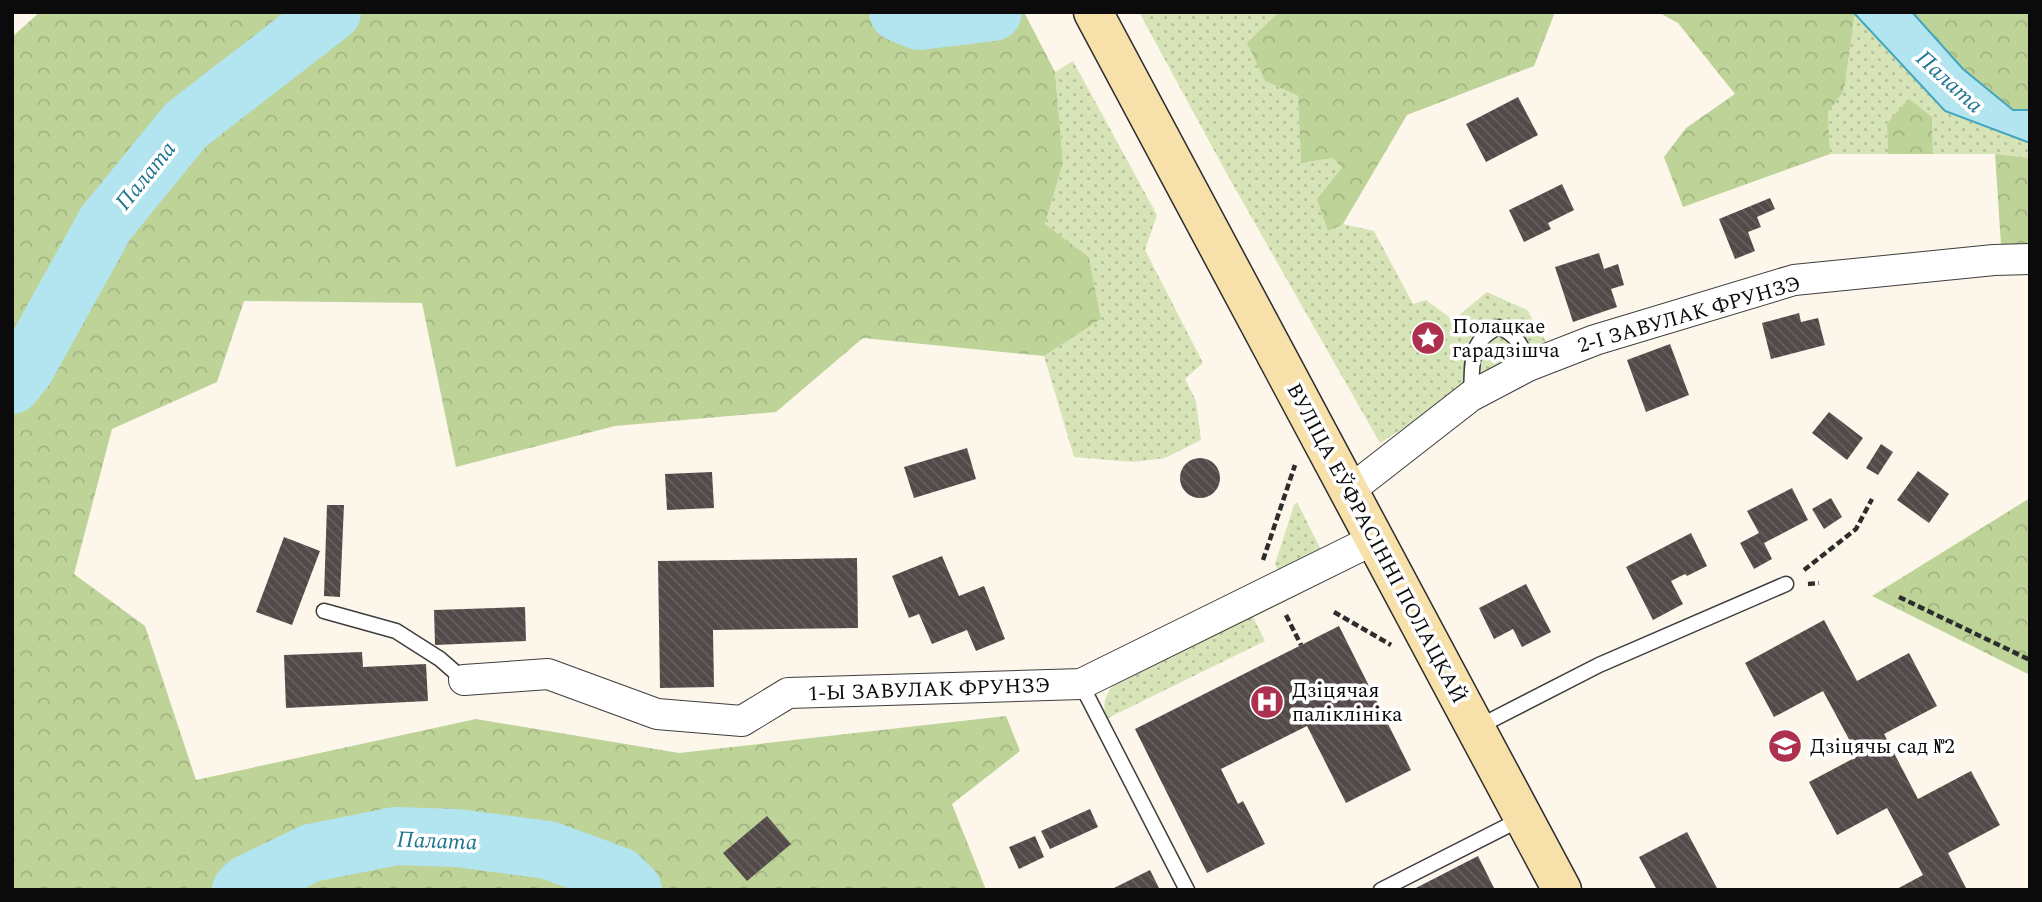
<svg xmlns="http://www.w3.org/2000/svg" width="2042" height="902" viewBox="0 0 2042 902" font-family="Spectral,serif">
	<defs>
		<pattern id="grass-dots" width="8" height="8" patternUnits="userSpaceOnUse" patternTransform="scale(1.75)"><rect width="8" height="8" fill="#d7e4b7"/><path d="M2 2h.1M6 6h.1" fill="none" stroke="#b7c29c" stroke-width="1.8" stroke-linecap="round"/></pattern>
		<pattern id="forest-crowns" width="20" height="18" patternUnits="userSpaceOnUse" patternTransform="scale(1.75)"><rect width="20" height="18" fill="#bed398"/><path d="M2 6a3 3 0 1 1 6 0M12 15a3 3 0 1 1 6 0" fill="none" stroke="#a2b482"/></pattern>
		<pattern id="building-back-hatch" width="6" height="6" patternUnits="userSpaceOnUse" patternTransform="scale(1.75)"><rect width="6" height="6" fill="#524a48"/><path d="M-1 5l2 2M0 0l6 6M5-1l2 2" fill="none" stroke="#66605e"/></pattern>
	</defs>
	<rect width="100%" height="100%" fill="#fdf6ea"/>
	<path fill="url(#grass-dots)" d="M1139,12H1279L1265,81L1298,96L1301,163L1333,158L1342,168L1328,230L1343,224L1374,231L1413,304L1426,300L1453,320L1487,292L1527,310L1549,346L1451,398L1380,443L1228,176Z
		M1855,13L1945,111L2030,143V158L1995,154H1933L1932,117L1887,123L1888,154H1830L1828,112L1844,91Z
		M1073,61L1157,215L1145,250L1203,363L1185,379L1196,401L1201,440L1165,458L1133,462L1074,457L1044,356L1101,319L1089,257L1045,224L1063,163L1055,72Z
		M1297,502L1321,550L1278,571L1275,564L1294,505Z
		M1252,615L1265,641L1106,719C1102,702 1105,692 1119,681Z"/>
	<path fill="url(#forest-crowns)" d="M40,12H1024L1055,72L1063,163L1045,224L1089,257L1101,319L1044,356L863,338L776,412L615,426L456,467L422,303L244,301L217,382L112,429L74,574L145,626L196,780L476,719L679,753L1006,716L1020,751L952,804L986,890H12V37Z
		M1279,12H1555L1534,66L1407,115L1343,224L1328,231L1317,199L1342,168L1333,158L1301,163L1298,96L1265,81L1247,43Z
		M1658,12L1855,13L1844,91L1828,112L1830,154L1683,207L1664,157L1686,128L1735,94L1678,23Z
		M1912,12H2030V110H2013L1963,69Z
		M1909,99L1932,117L1933,154H1888L1887,123Z
		M1995,154L2030,158V243L2001,245Z
		M2030,498V675L1872,596Z"/>
	<path fill="#b3e5f0" stroke="#41a7c0" stroke-width="2" d="M1853,12H1912L1963,69L2013,110H2030V143L1945,111Z"/>
	<g fill="none" stroke-linecap="round" stroke-linejoin="round">
		<path stroke="#b3e5f0" stroke-width="58" d="M898,12L919,21L993,12
			M12,385L25,369L106,223L186,125L332,12
			M241,890L247,884L311,853L396,836L457,838L548,850L619,876L633,890"/>
	</g>
	<path fill="url(#building-back-hatch)" d="M1518,97L1538,135L1486,162L1466,124Z
		M1562,184L1574,210L1548,223L1551,229L1524,242L1509,210Z
		M1770,198L1775,209L1757,217L1761,227L1748,232L1755,251L1735,259L1719,219Z
		M1599,253L1604,269L1618,264L1624,285L1611,289L1617,307L1573,322L1555,267Z
		M1799,313L1801,322L1818,318L1825,345L1771,359L1762,323Z
		M1670,344L1689,395L1646,412L1627,360Z
		M1829,412L1863,438L1847,460L1812,433Z
		M1881,444L1893,452L1878,475L1866,468Z
		M967,448L976,479L914,498L904,467Z
		M1180 478a20 20 0 1 1 40 0a20 20 0 1 1-40 0Z
		M1918,471L1949,494L1929,523L1897,500Z
		M712,472L714,508L667,510L665,474Z
		M1792,488L1808,520L1764,543L1772,559L1754,569L1740,543L1759,533L1747,511Z
		M1831,498L1842,517L1824,529L1812,509Z
		M327,505H344L340,597L324,596Z
		M1691,533L1707,566L1687,576L1685,574L1671,581L1683,604L1653,620L1626,567Z
		M284,537L320,551L292,625L256,612Z
		M942,556L959,596L984,586L1005,639L976,651L967,630L932,644L919,614L909,618L892,576Z
		M857,558L858,628L713,630L714,687L660,688L658,561Z
		M1526,584L1551,632L1522,647L1513,629L1494,639L1479,608Z
		M525,607L526,641L435,645L434,610Z
		M1824,620L1857,681L1909,653L1937,706L1884,734L1918,799L1971,771L2000,825L1948,853L1967,890H1895L1923,875L1887,808L1837,835L1809,782L1858,756L1823,691L1774,717L1745,663Z
		M1339,626L1411,770L1346,803L1307,726L1221,769L1238,804L1243,801L1265,844L1207,873L1135,729Z
		M362,652L363,667L426,664L428,701L286,708L284,655Z
		M1090,809L1098,827L1050,849L1041,831Z
		M767,816L791,844L747,881L723,853Z
		M1687,832L1718,890H1657L1639,857Z
		M1035,836L1044,857L1019,869L1009,847Z
		M1478,856L1495,890H1412Z
		M1150,870L1160,890H1110Z"/>
	<g fill="none" stroke-linecap="round" stroke-linejoin="round">
		<g stroke="#3e3e3e" stroke-width="17">
			<path id="service" d="M1471,396C1473,365 1467,341 1499,327C1518,336 1523,346 1528,366
				M324,611L396,631L440,659L464,680
				M1081,684L1187,890
				M1476,728L1599,665L1786,584
				M1381,890L1523,818"/>
		</g>
		<g stroke="#3e3e3e" stroke-width="32">
			<path id="minor" d="M1349,491L1471,396L1528,366L1595,340L1794,280L1994,260L2030,259
				M464,680L548,674L657,714L742,721L788,693L1081,684L1375,539"/>
		</g>
		<g stroke="#2d2d2d" stroke-width="41">
			<path id="secondary" d="M1093,12L1562,890"/>
		</g>
		<path stroke="#2d2d2d" stroke-width="4.5" stroke-dasharray="7 3.5" stroke-linecap="butt" d="M1263,560L1295,465
			M1804,570L1856,529L1872,499
			M1808,584L1819,583
			M1899,597L2030,660
			M1334,612L1391,645
			M1286,615L1301,645"/>
		<use href="#service" stroke="#fff" stroke-width="14"/>
		<use href="#minor" stroke="#fff" stroke-width="30"/>
		<use href="#secondary" stroke="#f8e0aa" stroke-width="38"/>
	</g>
	<defs>
		<g id="sight-disc" transform="scale(1.75)"><circle r="9.5" fill="#ad304f" stroke="#fff"/><path d="M0-6L1.8-2.2L6-1.7L2.9 1.2L3.7 5.4L0 3.3L-3.7 5.4L-2.9 1.2L-6-1.7L-1.8-2.2Z" fill="#fff"/></g>
		<g id="hospital-disc" transform="scale(1.75)"><circle r="9.5" fill="#ad304f" stroke="#fff"/><path d="M-5-5h3v3.5h4V-5h3V5h-3V1.5h-4V5h-3Z" fill="#fff"/></g>
		<g id="school-disc" transform="scale(1.75)"><circle r="9.5" fill="#ad304f" stroke="#fff"/><path d="M0-5L7-2L0 1L-7-2ZM-4 1L0 2.5L4 1V4Q0 6-4 4Z" fill="#fff"/></g>
	</defs>
	<g fill-rule="evenodd">
		<use href="#sight-disc" x="1428" y="338"/>
		<use href="#hospital-disc" x="1267" y="702"/>
		<use href="#school-disc" x="1785" y="746"/>
	</g>
	<g text-anchor="middle" stroke-width="7" stroke-linejoin="round" paint-order="stroke">
		<g font-size="21" fill="#0b0b0b" stroke="#fff">
			<text transform="translate(1689 314) rotate(-16)" y="7">2-І ЗАВУЛАК ФРУНЗЭ</text>
			<text transform="translate(1377 543) rotate(62)" y="7">ВУЛІЦА ЕЎФРАСІННІ ПОЛАЦКАЙ</text>
			<text transform="translate(929 689) rotate(-2)" y="7">1-Ы ЗАВУЛАК ФРУНЗЭ</text>
		</g>
		<g font-size="21" fill="#0b0b0b" stroke="#fff" text-anchor="start">
			<text x="1452" y="333">Полацкае<tspan x="1452" dy="24">гарадзішча</tspan></text>
			<text x="1292" y="697">Дзіцячая<tspan x="1292" dy="24">паліклініка</tspan></text>
			<text x="1810" y="753">Дзіцячы сад №2</text>
		</g>
		<g font-size="23" font-style="italic" fill="#207590" stroke="#fff">
			<text transform="translate(1950 81) rotate(42)" y="8">Палата</text>
			<text transform="translate(145 175) rotate(-51)" y="8">Палата</text>
			<text transform="translate(437 840) rotate(2)" y="8">Палата</text>
		</g>
	</g>
	<rect width="2042" height="902" fill="none" stroke="#0b0b0b" stroke-width="28"/>
</svg>
